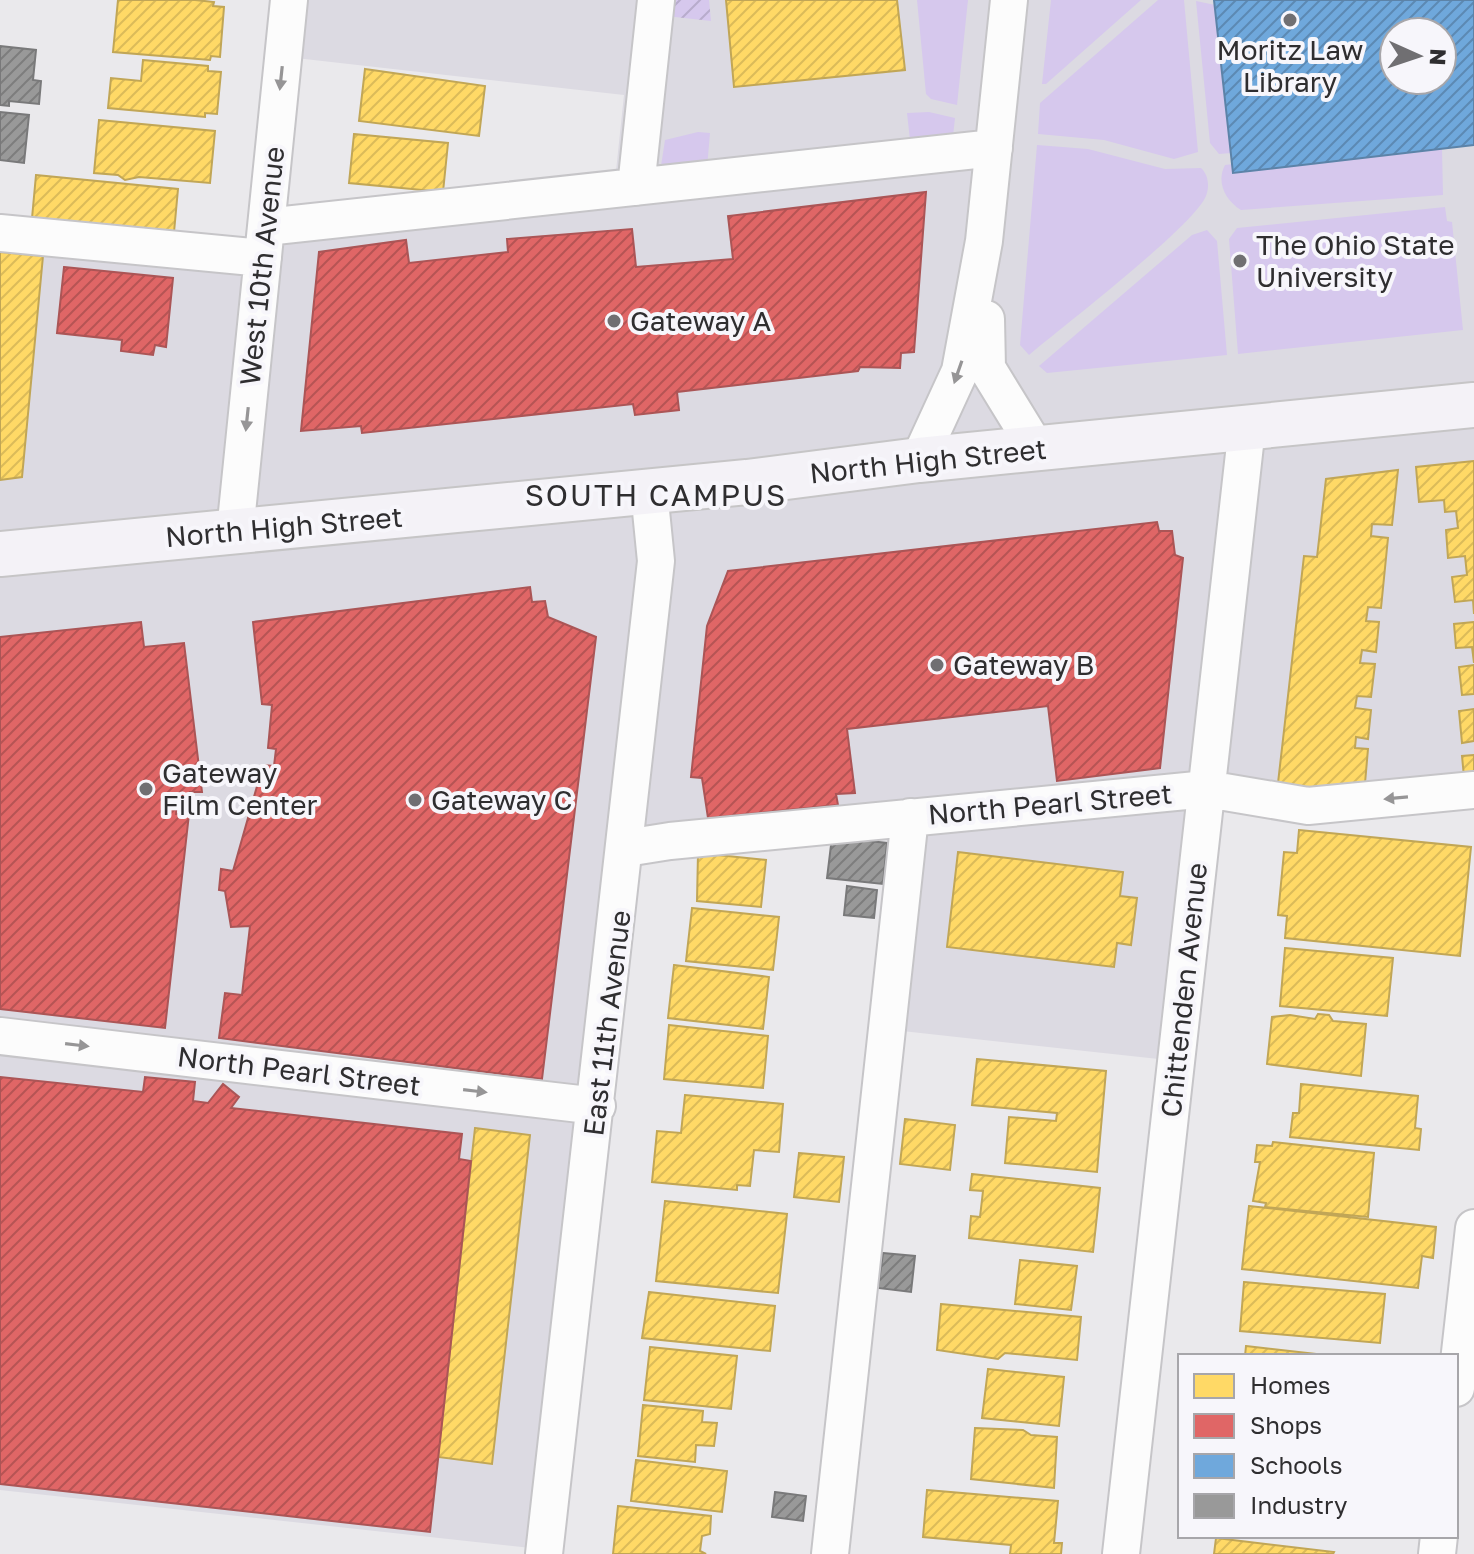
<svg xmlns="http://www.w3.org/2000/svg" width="1474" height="1554" viewBox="0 0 1474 1554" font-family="'Golos Text',sans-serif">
	<defs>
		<pattern id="garden-furrows" width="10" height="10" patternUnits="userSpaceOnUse" patternTransform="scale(2)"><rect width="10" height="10" fill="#d6c8ed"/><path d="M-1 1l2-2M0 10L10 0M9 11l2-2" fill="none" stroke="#b8accc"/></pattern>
		<pattern id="homes-hatch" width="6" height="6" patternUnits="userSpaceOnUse" patternTransform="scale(2)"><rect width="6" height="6" fill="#ffd966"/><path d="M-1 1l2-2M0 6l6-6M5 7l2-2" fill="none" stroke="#dbbb59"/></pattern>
		<pattern id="shops-hatch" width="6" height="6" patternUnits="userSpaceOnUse" patternTransform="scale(2)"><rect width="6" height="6" fill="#e06666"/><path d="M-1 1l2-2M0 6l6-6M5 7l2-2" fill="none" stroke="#b65454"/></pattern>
		<pattern id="schools-hatch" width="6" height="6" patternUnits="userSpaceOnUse" patternTransform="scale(2)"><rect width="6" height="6" fill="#6fa8dc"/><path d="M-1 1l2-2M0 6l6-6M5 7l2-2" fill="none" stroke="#5c89b3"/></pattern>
		<pattern id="industry-hatch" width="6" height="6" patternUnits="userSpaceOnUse" patternTransform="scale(2)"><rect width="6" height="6" fill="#999"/><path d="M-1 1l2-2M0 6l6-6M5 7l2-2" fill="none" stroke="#7d7d7d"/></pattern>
	</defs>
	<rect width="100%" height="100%" fill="#eae9ec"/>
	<path fill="#dcdae2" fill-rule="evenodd" d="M293,0H1474V783L1205,809L1186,1062L884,1029L908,812L626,848L549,1550L0,1490V241L239,271L246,230L614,190L624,95L287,57ZM1394,32H1442V80H1394Z"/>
	<path fill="#d6c8ed" d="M917,0H968L957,105L931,99L926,94Z
		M1051,0H1141L1046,84H1042Z
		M1158,0H1184L1198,152L1174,159L1104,140L1038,134L1040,103Z
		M1196,1L1215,5L1231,153L1219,154L1210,143Z
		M929,112L955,118L952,145L911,149L907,113Z
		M698,132L710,133L707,168L661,166L665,140Z
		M1037,145L1088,149L1165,169L1201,168C1208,174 1210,186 1206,196C1194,226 1062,327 1029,355L1020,345Z
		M1442,149L1443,195L1241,210C1225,200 1216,182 1225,165L1233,164L1234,173Z
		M1445,207L1447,221L1452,222L1463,330L1238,354L1229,239L1237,228Z
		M1207,230L1217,241L1227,355L1047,373L1039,366L1192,235Z"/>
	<path fill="url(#garden-furrows)" d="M668,0H709L711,21L666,16Z"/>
	<path fill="url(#homes-hatch)" stroke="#c1a656" stroke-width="2" d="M118,0H195L214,2L213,6L224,7L220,57L211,56L210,60L113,52Z
		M726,0H897L905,70L734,87Z
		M143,60L208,66V71L221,72L217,114L205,113V117L108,108L111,78L141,81Z
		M365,69L485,86L479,136L359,121Z
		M99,120L215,131L210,183L139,177L125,180L118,175L94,173Z
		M354,134L448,143L443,192L349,183Z
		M36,175L178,189L173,243L31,229Z
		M0,252L43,256L22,477L0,480Z
		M1474,461V614L1473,600L1455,602L1452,577L1467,575L1465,556L1448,558L1446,530L1458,528L1456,511L1445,512L1444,500L1419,502L1416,467Z
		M1398,470L1392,525L1372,524L1371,536L1388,538L1381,608L1368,607L1366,621L1379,622L1376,652L1362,650L1360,663L1375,664L1371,697L1357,696L1355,708L1371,710L1368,739L1356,737L1355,748L1368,749L1365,783L1290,793L1278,783L1304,556L1317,557L1326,479Z
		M1474,622V663L1472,647L1456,648L1454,624Z
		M1474,665V694L1462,695L1459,667Z
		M1474,709V741L1462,743L1459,711Z
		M1474,755V776L1464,777L1462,756Z
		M1299,830L1471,847L1460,956L1285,938L1287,916L1278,915L1284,852L1297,853Z
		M958,852L1123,872L1120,896L1137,898L1131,945L1117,943L1114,967L947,947Z
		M698,853L766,860L761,907L697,901Z
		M692,908L779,917L773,970L686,961Z
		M1285,948L1393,958L1387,1016L1280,1006Z
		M674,965L769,977L763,1029L668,1018Z
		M1318,1014L1329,1015L1333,1021L1366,1024L1361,1076L1267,1064L1272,1017L1290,1015L1315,1019Z
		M669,1025L768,1036L763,1088L664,1079Z
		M977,1059L1106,1071L1097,1172L1005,1163L1009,1117L1056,1121L1057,1113L972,1105Z
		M1301,1084L1418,1096L1415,1128L1421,1129L1419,1150L1290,1137L1293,1113H1299Z
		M685,1095L783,1104L779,1152L754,1150L750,1186L737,1185V1190L652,1182L657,1131L681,1133Z
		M905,1119L955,1125L950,1170L900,1164Z
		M475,1128L530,1135L492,1464L438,1457Z
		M1273,1142L1374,1153L1368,1217L1265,1207L1266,1203L1253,1201L1260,1162H1255L1257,1145L1272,1146Z
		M799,1153L844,1157L839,1202L794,1197Z
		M972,1174L1100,1188L1093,1252L969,1238L971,1216L980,1217L983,1191L970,1190Z
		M665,1201L787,1214L778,1293L656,1281Z
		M1249,1206L1436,1227L1433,1258L1422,1256L1418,1288L1242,1269Z
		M1020,1260L1077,1266L1071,1310L1015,1304Z
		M1244,1282L1385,1294L1380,1343L1240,1331Z
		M649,1292L775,1306L770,1351L642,1338Z
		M941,1304L1081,1317L1077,1360L1005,1353L998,1359L937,1350Z
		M1246,1346L1334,1356H1245Z
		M650,1347L737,1356L731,1409L644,1400Z
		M988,1369L1064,1377L1059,1426L982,1418Z
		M643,1405L703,1411L702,1422L717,1423L714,1446L696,1445L695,1462L638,1456Z
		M975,1428L1023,1430L1031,1435L1057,1437L1054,1488L971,1479Z
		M636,1460L727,1471L722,1512L631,1501Z
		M927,1490L1058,1501L1054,1543H1062L1061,1554H1010L1011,1545L923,1537Z
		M618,1506L711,1516L710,1534L702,1536L700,1551L706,1554H613Z
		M1216,1538L1334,1552L1333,1554H1214Z"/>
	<path fill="url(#shops-hatch)" stroke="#ab5556" stroke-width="2" d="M926,192L914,352L901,353L900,368L860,367L858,371L677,392L679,410L635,415L633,404L362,433L361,426L301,431L319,252L406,240L409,263L508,252L507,239L632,229L636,267L733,259L728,216Z
		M64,267L173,278L166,347L155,345L153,355L121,351L122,340L57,333Z
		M1157,522L1159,531H1172L1175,555L1183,558L1160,768L1057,781L1048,706L847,729L855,793L836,794L838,805L708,818L702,778L691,777L707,626L728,571Z
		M530,587L532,602L545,601L548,617L596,637L542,1079L219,1038L225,993L242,995L250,926L231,927L225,891L219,890L221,869L233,871L263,765L274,766L276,749L268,748L272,705L262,704L253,622Z
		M141,622L144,647L184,643L202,792H190L191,800L177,802L176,814H189L165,1028L0,1009V637Z
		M0,1077L143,1092L145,1077L195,1082L193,1101L208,1103L223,1084L239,1097L231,1108L462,1134L459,1159L471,1161L430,1532L0,1484Z"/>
	<path fill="url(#schools-hatch)" stroke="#5c83a8" stroke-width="2" fill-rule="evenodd" d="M1214,0H1474V145L1233,173ZM1394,32H1442V80H1394Z"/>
	<path fill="url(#industry-hatch)" stroke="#79797a" stroke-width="2" d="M0,46L36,50L33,80L41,81L39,104L9,101V106L0,105Z
		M0,112L29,115L24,163L0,160Z
		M832,837L887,843L883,884L827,878Z
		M847,886L877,890L874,918L844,915Z
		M883,1253L915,1256L911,1292L878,1288Z
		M775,1492L806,1496L803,1521L772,1517Z"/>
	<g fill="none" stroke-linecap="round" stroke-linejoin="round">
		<g stroke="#c6c5c8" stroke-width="40">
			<path id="minor" d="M636,187L656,0
				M266,227L994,148
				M0,233L263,258
				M986,319L987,368L1036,448
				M919,460L960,371L984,241L1009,0
				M235,532L289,0
				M626,848L670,841L1207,789L1308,806L1474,790
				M0,1036L597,1106
				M1456,1388L1474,1228
				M544,1554L656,561L649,491
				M830,1554L910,817
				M1121,1554L1247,427
				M1437,1554L1439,1536"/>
		</g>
		<g stroke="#c6c5c6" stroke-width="48">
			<path id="major" d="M0,554L747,482L919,460L1474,405"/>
		</g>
		<use href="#minor" stroke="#fcfcfc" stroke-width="36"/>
		<use href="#major" stroke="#f4f2f7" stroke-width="44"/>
	</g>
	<defs><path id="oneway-solid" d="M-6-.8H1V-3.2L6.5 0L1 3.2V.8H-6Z" transform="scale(2)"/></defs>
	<g fill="#969596">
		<use href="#oneway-solid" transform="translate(281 78) rotate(96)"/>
		<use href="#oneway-solid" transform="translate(958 372) rotate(109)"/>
		<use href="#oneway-solid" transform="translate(247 419) rotate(96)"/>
		<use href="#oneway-solid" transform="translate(1396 798) rotate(175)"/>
		<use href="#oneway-solid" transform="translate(77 1045) rotate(7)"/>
		<use href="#oneway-solid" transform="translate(475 1091) rotate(7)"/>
	</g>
	<g fill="#706f72" stroke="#f7f6fb" stroke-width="3">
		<circle cx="1290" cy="20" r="8"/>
		<circle cx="1240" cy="261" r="8"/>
		<circle cx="614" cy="321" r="8"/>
		<circle cx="937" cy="665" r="8"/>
		<circle cx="146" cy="789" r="8"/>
		<circle cx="415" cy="800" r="8"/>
	</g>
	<g text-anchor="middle" stroke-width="8" stroke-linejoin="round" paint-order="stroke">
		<g font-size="28" fill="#2f2e30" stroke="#f7f6fb" text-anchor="start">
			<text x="1290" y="60" text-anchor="middle">Moritz Law<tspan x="1290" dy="32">Library</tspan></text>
			<text x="1256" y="255">The Ohio State<tspan x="1256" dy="32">University</tspan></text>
			<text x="630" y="331">Gateway A</text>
			<text x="953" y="675">Gateway B</text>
			<text x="162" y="783">Gateway<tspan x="162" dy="32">Film Center</tspan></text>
			<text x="431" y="810">Gateway C</text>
		</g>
		<g font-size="28" fill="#2f2e30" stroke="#f7f6fb">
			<text transform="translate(262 266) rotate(-84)" y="10">West 10th Avenue</text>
			<text transform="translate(928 461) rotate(-6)" y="10">North High Street</text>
			<text transform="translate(284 527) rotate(-5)" y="10">North High Street</text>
			<text transform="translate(1050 804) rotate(-5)" y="10">North Pearl Street</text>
			<text transform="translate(1184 990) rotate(-84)" y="10">Chittenden Avenue</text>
			<text transform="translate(607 1023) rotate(-83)" y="10">East 11th Avenue</text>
			<text transform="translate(299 1071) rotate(7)" y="10">North Pearl Street</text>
		</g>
		<g font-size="30" letter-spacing="2" fill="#2f2e30" stroke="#f7f6fb">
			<text x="656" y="506">SOUTH CAMPUS</text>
		</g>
	</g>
	<rect x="1178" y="1354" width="280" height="184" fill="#f7f6fb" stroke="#a7a6aa" stroke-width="2"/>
	<rect x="1194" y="1374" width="40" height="24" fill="#ffd966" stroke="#a7a6aa" stroke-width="2"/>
	<text x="1250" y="1394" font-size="24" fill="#2f2e30">Homes</text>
	<rect x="1194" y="1414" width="40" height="24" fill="#e06666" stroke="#a7a6aa" stroke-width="2"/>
	<text x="1250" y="1434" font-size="24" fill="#2f2e30">Shops</text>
	<rect x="1194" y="1454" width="40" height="24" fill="#6fa8dc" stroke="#a7a6aa" stroke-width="2"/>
	<text x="1250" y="1474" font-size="24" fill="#2f2e30">Schools</text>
	<rect x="1194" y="1494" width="40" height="24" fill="#999999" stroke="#a7a6aa" stroke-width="2"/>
	<text x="1250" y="1514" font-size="24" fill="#2f2e30">Industry</text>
	<g transform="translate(1418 56) rotate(93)"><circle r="38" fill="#f7f6fb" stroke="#a7a6aa" stroke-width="2"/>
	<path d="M0-6L14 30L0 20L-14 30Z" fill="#706f72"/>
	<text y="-12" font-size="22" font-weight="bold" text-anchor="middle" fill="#2f2e30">N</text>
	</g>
</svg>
